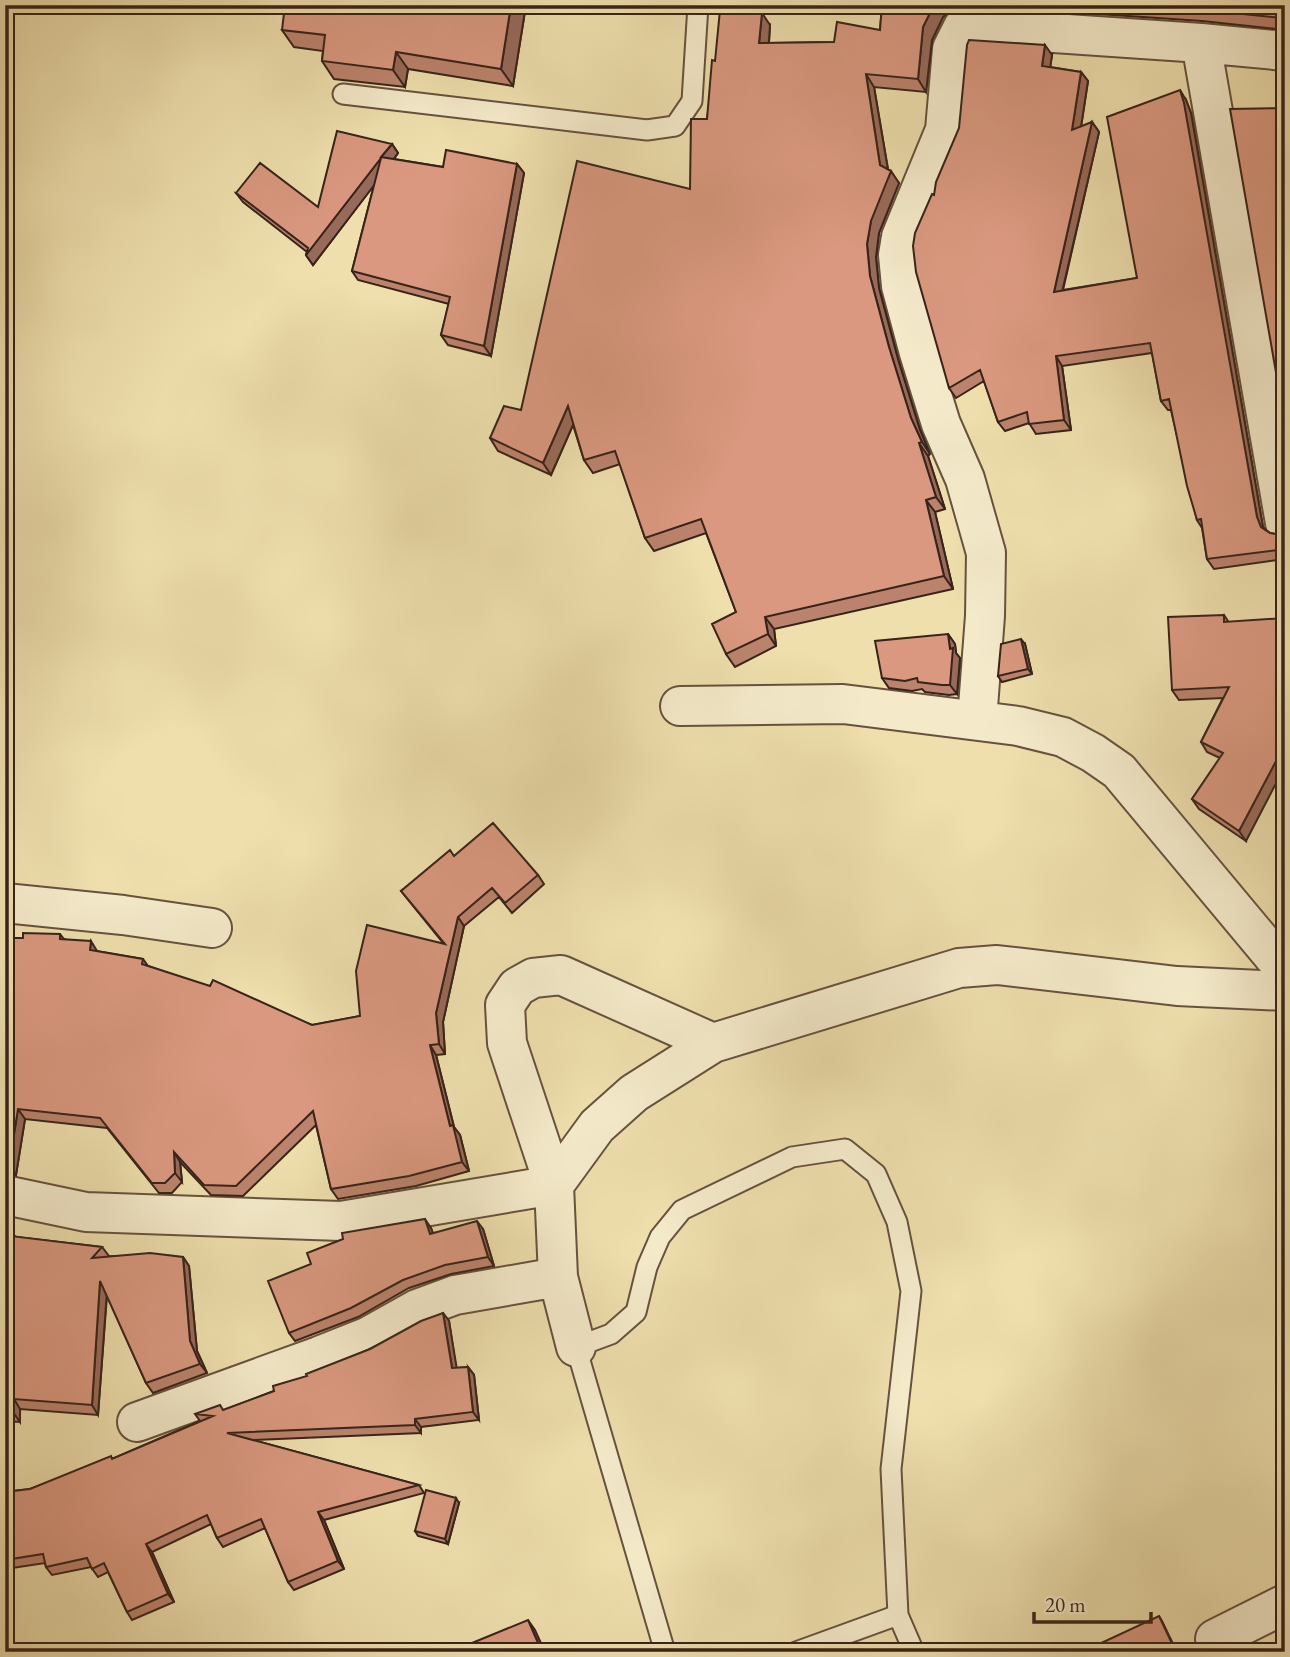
<svg xmlns="http://www.w3.org/2000/svg" width="1290" height="1657" viewBox="0 0 1290 1657" font-family="'EB Garamond',serif">
	<rect width="100%" height="100%" fill="#eedfad"/>
	<filter id="stains"><feTurbulence type="fractalNoise" baseFrequency=".00286" numOctaves="4"/><feColorMatrix values="0 0 0 0 .2 0 0 0 0 .09 0 0 0 0 .02 0 0 0 .5 -.17"/></filter>
	<radialGradient id="worn" r=".72"><stop offset=".6" stop-color="#630" stop-opacity="0"/><stop offset="1" stop-color="#630" stop-opacity=".3"/></radialGradient>
	<g fill="none" stroke-linecap="round" stroke-linejoin="round">
		<g stroke="#66523e" stroke-width="23">
			<path id="service" d="M343,94L647,130L675,126L692,101L698,5
				M665,1652L576,1347L611,1334L636,1312L647,1267L660,1237L682,1210L792,1157L845,1149L876,1174L897,1222L911,1291L891,1469L898,1615
				M796,1652L898,1615L914,1652"/>
		</g>
		<g stroke="#66523e" stroke-width="42">
			<path id="minor" d="M1201,43L1285,523
				M680,706L843,704L1018,726L1063,737L1093,753L1119,771L1285,970
				M977,720L985,616L986,553L965,479L941,424L919,353L901,286L898,255L901,237L945,130L952,49L963,27L1201,43L1285,51
				M5,903L123,915L212,928
				M5,1195L86,1212L341,1221L554,1185L597,1126L634,1093L713,1043L959,968L997,965L1177,986L1285,991
				M576,1347L558,1277L554,1185L507,1043L505,1005L517,987L533,978L561,975L713,1043
				M137,1422L319,1356L367,1337L417,1309L455,1295L558,1277
				M1215,1639L1285,1604"/>
		</g>
		<use href="#service" stroke="#f4eaca" stroke-width="19"/>
		<use href="#minor" stroke="#f4eaca" stroke-width="38"/>
	</g>
	<path fill="#bb836d" stroke="#382319" stroke-width="2" d="M526,5L513,86L408,69L405,87L334,79L322,61L323,51L294,47L282,30Z
		M882,5H964L952,8L943,17L932,40L926,92L874,87L888,169L899,183L879,233L876,257L879,288L898,359L920,430L930,454L928,456L945,509L935,512L953,589L774,629L776,646L735,667L726,654L736,612L706,533L654,551L645,538L620,464L593,473L584,460L573,425L551,475L498,451L490,438L521,410L690,189L707,119L715,61L770,25L769,43L834,42L880,30Z
		M966,5H1285V30L1202,21Z
		M1052,55L1050,67L1081,72L1088,81L1081,127L1092,122L1099,132L1063,290L1137,278L1186,100L1191,113L1263,527L1265,529L1270,533L1281,535L1285,533V559L1214,569L1207,559L1202,528L1197,520L1171,410H1168L1161,401L1152,353L1062,366L1071,430L1036,434L1029,423L1005,431L998,422L984,381L956,398L949,388L934,195Z
		M392,144L398,153L394,159L443,167L517,164L524,173L491,356L448,345L441,335L449,304L358,280L352,271L374,185L313,265L306,255L307,252L243,202L236,193L318,207Z
		M1224,615L1228,621L1246,841L1199,809L1192,799L1220,758L1207,752L1201,742L1223,698L1179,700L1172,690Z
		M948,634L955,644L956,653L960,658L957,694L949,695L925,692L922,689L912,691L889,688L882,678Z
		M1025,644L1032,674L1002,682L998,676Z
		M454,856L538,875L544,884L512,913L499,897L464,926L443,1022L445,1054L436,1055L454,1127L460,1135L469,1171L416,1186L338,1199L331,1189L316,1125L243,1196L211,1195L180,1162L182,1182L172,1193H159L107,1128L25,1119L16,1175H5V938H23L60,934L64,939L97,951L143,959L148,966L312,1025L360,1016L444,944L401,891Z
		M5,1213L9,1218L7,1229L16,1237L102,1247L109,1256L183,1257L189,1266L197,1351L207,1373L153,1393L146,1383L107,1295L98,1415L20,1409V1422L5,1421Z
		M431,1228L433,1233L483,1229L494,1266L451,1274L409,1288L358,1317L295,1341L289,1333Z
		M443,1313L449,1321L456,1368L468,1367L474,1375L479,1420L421,1427V1433L253,1440L419,1485L424,1493L324,1520L344,1569L294,1590L288,1582L265,1528L223,1547L217,1538L211,1524L152,1552L174,1602L132,1620L127,1612L108,1572L98,1577L91,1567L52,1575L46,1567L45,1563L5,1569V1492L30,1489L112,1459L200,1421L195,1414L224,1410L274,1391L370,1349Z
		M459,1503L448,1544L418,1536L415,1531Z"/>
	<path fill="#986a59" stroke="#382319" stroke-width="2" d="M511,5H526L513,86L501,69Z
		M934,5H949L952,8L943,17L932,40L926,92L918,79L923,27Z
		M1283,5H1285V23L1281,18Z
		M762,13L770,25L768,56L759,43Z
		M1045,45L1052,55L1049,76L1042,66Z
		M396,52L408,69L405,87L393,70Z
		M1081,72L1088,81L1079,140L1072,130Z
		M866,74L874,87L889,176L891,171L899,183L879,233L876,257L879,288L898,359L920,430L930,454L922,442L911,418L889,347L870,276L867,244L880,165Z
		M1180,90L1186,100L1191,113L1263,527L1268,536L1261,527L1257,517Z
		M1092,122L1099,132L1060,301L1054,292Z
		M392,144L398,153L388,167L381,157Z
		M381,158L388,167L313,265L306,255Z
		M517,164L524,173L491,356L484,346Z
		M1056,356L1062,366L1071,430L1064,420Z
		M568,406L576,418L551,475L543,463Z
		M919,443L928,456L945,509L936,497Z
		M926,500L935,512L953,589L944,576Z
		M765,617L774,629L776,646L768,634Z
		M948,634L955,644L956,653L960,658L957,694L950,685V649Z
		M1021,639L1025,644L1032,674L1028,669Z
		M1285,744V766L1246,841L1239,831Z
		M458,917L464,926L443,1022L445,1054L439,1044L436,1013Z
		M91,941L97,951V960L90,950Z
		M430,1045L436,1055L454,1127L460,1135L469,1171L462,1162L450,1126Z
		M18,1109L25,1119L16,1175L9,1165Z
		M174,1152L180,1162L182,1182L175,1173Z
		M5,1213L9,1218L6,1238L5,1236Z
		M425,1219L431,1228L436,1242L430,1234Z
		M477,1221L483,1229L494,1266L488,1257Z
		M183,1257L189,1266L197,1351L207,1373L200,1364L190,1341Z
		M100,1281L107,1291L98,1415L92,1405Z
		M443,1313L449,1321L458,1376L452,1368Z
		M468,1367L474,1375L479,1420L473,1412Z
		M14,1399L20,1409V1422L13,1412Z
		M415,1419L421,1427V1433L415,1425Z
		M456,1498L459,1503L448,1544L445,1539Z
		M318,1512L324,1520L344,1569L338,1561Z
		M146,1544L152,1552L174,1602L168,1594Z
		M1159,1616L1162,1621L1177,1652H1176Z
		M528,1620L535,1630L545,1652H542Z"/>
	<path fill="#d9987f" stroke="#382319" stroke-width="2" d="M285,5H511L501,69L396,52L393,70L322,61L325,35L282,30Z
		M882,5H934L923,27L918,79L866,74L880,165L891,171L871,221L867,244L870,276L889,347L911,418L922,442L919,443L936,497L926,500L944,576L765,617L768,634L726,654L712,624L736,612L701,519L645,538L615,451L584,460L568,406L543,463L490,438L504,406L521,410L577,161L690,189L691,119H707L712,60L715,61L720,10L762,13L759,43L834,42L837,22L880,30Z
		M1143,5H1283L1281,18L1194,9Z
		M969,40L1045,45L1042,66L1081,72L1072,130L1092,122L1054,292L1137,278L1107,117L1180,90L1184,103L1257,517L1261,527L1270,533L1281,535L1285,533V549L1207,559L1201,519L1197,520L1187,486L1169,399L1161,401L1150,343L1056,356L1064,420L1029,424L1027,412L998,422L980,370L949,388L916,272L913,246L915,233L932,194L934,195L936,182L959,128L967,45Z
		M1285,108V424L1230,109Z
		M337,131L392,144L381,157L443,167L446,150L517,164L484,346L441,335L450,297L352,271L381,158L306,255L308,248L236,193L260,163L318,207Z
		M1224,615V622L1285,618V744L1239,831L1192,799L1223,753L1201,742L1229,687L1172,690L1168,617Z
		M948,634L950,649L953,648L950,685H942L918,682L917,678L905,681L882,678L875,641Z
		M1021,639L1028,669L998,676L1001,644Z
		M493,823L538,875L505,903L492,888L458,917L436,1013L439,1044L430,1045L450,1126L453,1125L462,1162L409,1176L331,1189L313,1111L236,1186L204,1185L174,1152L175,1173L165,1183H152L100,1118L18,1109L9,1165H5V938H23V933L60,934V939L91,941L90,950L143,959L142,964L210,986L213,980L312,1025L360,1016L356,971L367,925L445,944L401,891L450,850L454,856Z
		M425,1219L430,1234L477,1221L488,1257L445,1265L403,1280L351,1308L289,1333L268,1281L311,1264L307,1253L343,1239L342,1233Z
		M5,1229L11,1230L10,1236L102,1247L92,1258L150,1253L183,1257L190,1341L200,1364L146,1383L100,1281L92,1405L14,1399L13,1412H5Z
		M443,1313L452,1368L468,1367L473,1412L415,1419V1425L227,1433L419,1485L318,1512L338,1561L288,1582L261,1519L217,1538L207,1515L146,1544L168,1594L127,1612L104,1563L92,1569L87,1558L46,1567L43,1554L5,1560V1492L30,1489L111,1456L112,1459L213,1416L195,1414L220,1405L223,1410L274,1391L273,1386L307,1376L306,1374L370,1349L421,1321Z
		M426,1490L456,1498L445,1539L415,1531Z
		M1159,1616L1176,1652H1082Z
		M528,1620L542,1652H455V1650Z
		M62,1647L64,1652H45Z"/>
	<rect width="1290" height="1657" fill="none" stroke="#eedfad" stroke-width="28"/>
	<rect x="7" y="7" width="1276" height="1643" fill="none" stroke="#382319" stroke-width="3.5"/>
	<rect x="14" y="14" width="1262" height="1629" fill="none" stroke="#382319" stroke-width="2"/>
	<path d="M1034 1612v10h117v-10" fill="none" stroke="#382319" stroke-width="3.5"/>
	<text x="1045" y="1612" font-size="21" fill="#382319" stroke="#f4eaca" stroke-width="5" paint-order="stroke">20 m</text>
	<rect width="100%" height="100%" filter="url(#stains)"/>
	<rect width="100%" height="100%" fill="url(#worn)"/>
</svg>
